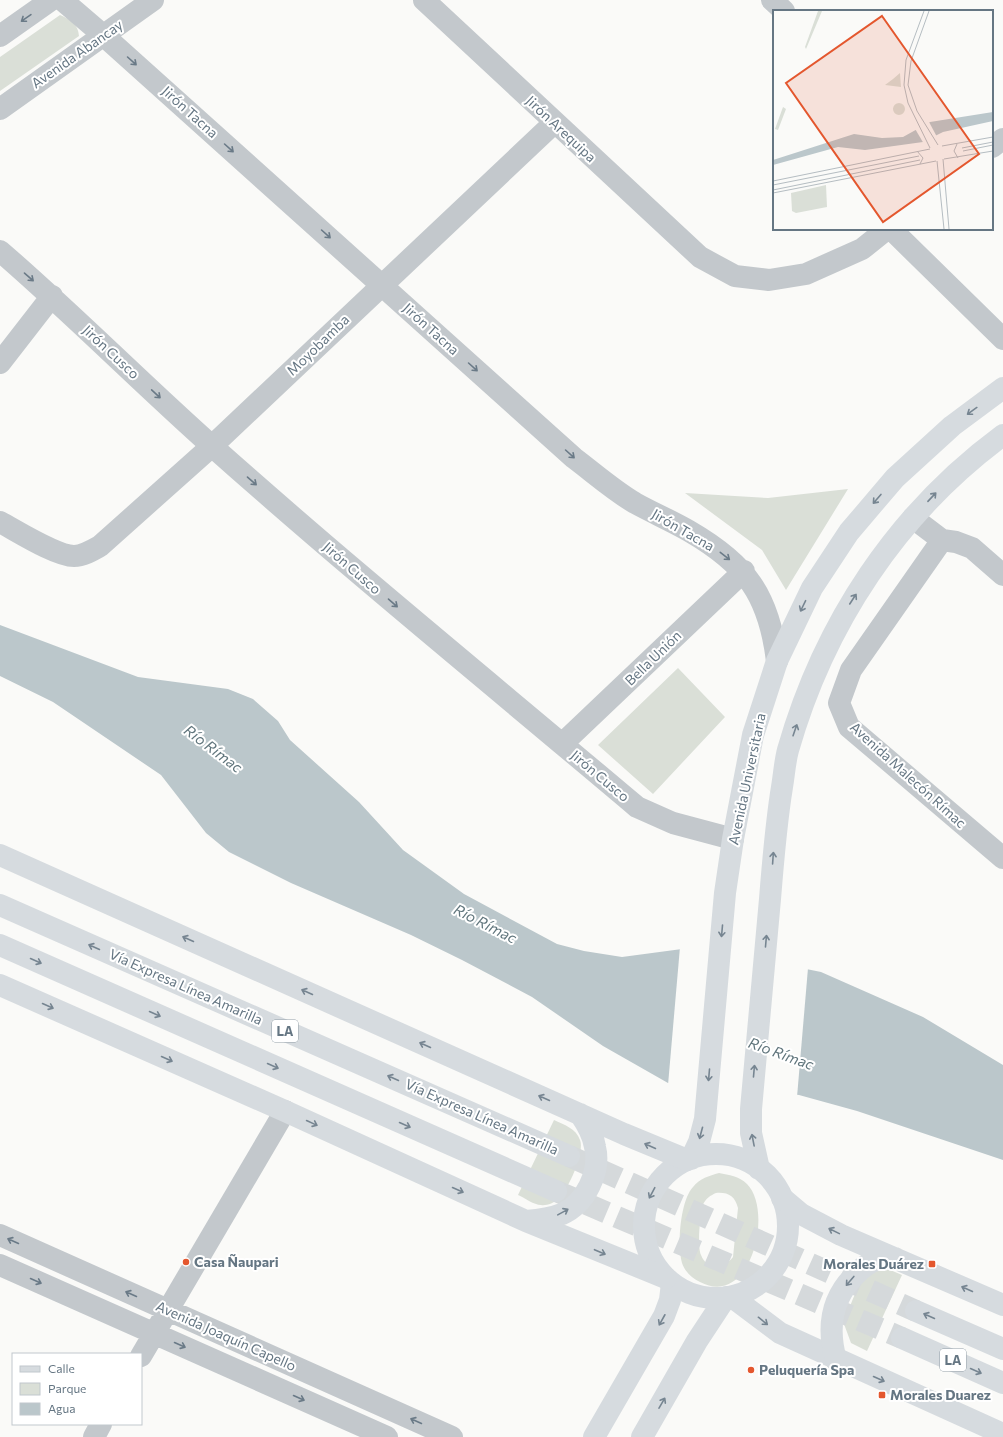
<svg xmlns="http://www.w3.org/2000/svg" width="1003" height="1437" viewBox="0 0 1003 1437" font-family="Commissioner,sans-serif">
	<rect width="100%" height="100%" fill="#fafaf8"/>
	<path fill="#dadfd7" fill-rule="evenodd" d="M60,15C71,20 78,24 79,36L0,91V57Z
		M848,489L786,590L762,550L685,493L768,498Z
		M678,668L725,717L653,794L598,745Z
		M554,1120C564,1125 576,1128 580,1140C585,1152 568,1191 558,1199C554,1203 546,1206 541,1205C534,1205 525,1198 518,1195Z
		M719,1173C729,1175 739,1176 747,1184C774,1211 751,1309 700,1282C692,1278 685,1272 682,1263C677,1246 680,1201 693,1187C700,1178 709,1176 719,1173ZM716,1193C728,1192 735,1196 738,1208L733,1257C725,1268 707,1271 701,1255C697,1246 700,1215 703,1205C705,1199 711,1195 716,1193Z
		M888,1269L902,1275L867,1351L851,1343L844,1324C849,1309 858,1280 872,1271C877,1269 883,1269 888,1269Z"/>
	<path fill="#bbc7cb" d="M0,625L138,677L228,689L253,699L278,721L290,740L359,802L403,850L464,894L557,944L584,951L622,957L697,947L821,972L923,1017L1003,1065V1160L857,1111L799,1095L668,1083L603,1046L532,997L462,960L411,935L291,883L229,852L206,833L161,775L53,702L0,676Z"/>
	<path fill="#fafaf8" d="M697,945L808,968L797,1097L668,1085L680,947Z"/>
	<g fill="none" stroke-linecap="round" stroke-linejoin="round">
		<path stroke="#d5d9db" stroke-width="22" stroke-dasharray="22 11" stroke-linecap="butt" d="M569,1156L916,1311
			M556,1191L902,1338"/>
		<path stroke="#c3c8cc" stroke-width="22" d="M62,0L103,35L574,458C594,473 613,490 635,503C653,513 672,521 689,531C746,564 769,595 777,661
			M424,0L700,257L735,276L769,280L806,274L862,249L887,229
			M772,0L784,11
			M0,36L51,0
			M0,109L153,0
			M992,147L1003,139
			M891,229L1003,339
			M0,251C73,314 141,383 213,447C351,570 495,687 637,807L673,823L733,839
			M0,363L52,296
			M913,518L942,540L956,542L972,548L1003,575
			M0,522C17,531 56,556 74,556C83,556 93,550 100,546L212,446L554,123
			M942,540L851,670L839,703L849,727L1003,858
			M562,744L744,571
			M0,1235L452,1437
			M0,1265L387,1437
			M141,1356L285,1111
			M94,1437L101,1424"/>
		<path stroke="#d6dbdf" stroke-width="22" d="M644 1226a72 72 0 1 1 144 0a72 72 0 1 1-144 0Z
			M691,1159L699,1142L705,1119L725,893L733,839L753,735L777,661L812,588L849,532L895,478L952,426L1003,388
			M759,1169L751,1133V1109C757,1039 764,969 770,899C773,861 776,824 782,787C784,775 785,761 788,750C824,624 897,513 1003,435
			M732,1297L780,1333L1003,1434
			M594,1437L664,1316L670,1300L672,1283
			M642,1437L697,1341L726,1297"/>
		<path stroke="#d6dbdf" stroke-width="22" d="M0,855L624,1134L687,1160
			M0,905L569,1156
			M0,945L556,1191
			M0,985L285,1111L526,1221L666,1278
			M782,1198L801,1214L841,1235L1003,1305
			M526,1221C539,1220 550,1219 562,1214C585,1204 601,1172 595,1147C593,1134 587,1124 580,1114
			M916,1311L1003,1349
			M902,1338L1003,1383
			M836,1360C827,1328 831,1298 856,1274C861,1269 869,1262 877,1260C883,1259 889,1259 895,1258"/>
	</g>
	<defs><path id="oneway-shaft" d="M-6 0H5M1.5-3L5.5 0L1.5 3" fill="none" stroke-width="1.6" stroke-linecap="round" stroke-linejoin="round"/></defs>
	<g stroke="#6a7a87">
		<use href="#oneway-shaft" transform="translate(26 18) rotate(145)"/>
		<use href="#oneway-shaft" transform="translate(132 61) rotate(42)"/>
		<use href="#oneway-shaft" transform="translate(229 148) rotate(42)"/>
		<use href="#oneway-shaft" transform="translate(326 234) rotate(42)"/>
		<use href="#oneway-shaft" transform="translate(29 277) rotate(41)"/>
		<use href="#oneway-shaft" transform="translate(473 367) rotate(42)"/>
		<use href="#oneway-shaft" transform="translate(156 394) rotate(43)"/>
		<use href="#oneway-shaft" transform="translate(570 454) rotate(42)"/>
		<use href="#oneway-shaft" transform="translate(252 481) rotate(41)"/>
		<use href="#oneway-shaft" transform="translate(725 556) rotate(38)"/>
		<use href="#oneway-shaft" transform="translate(393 603) rotate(41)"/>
		<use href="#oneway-shaft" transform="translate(13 1241) rotate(-156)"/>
		<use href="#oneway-shaft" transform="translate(36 1281) rotate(24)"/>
		<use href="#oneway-shaft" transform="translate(131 1294) rotate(-156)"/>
		<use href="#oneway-shaft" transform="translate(180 1345) rotate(24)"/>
		<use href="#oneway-shaft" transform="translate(299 1398) rotate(24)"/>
		<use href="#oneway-shaft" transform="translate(416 1421) rotate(-156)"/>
	</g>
	<g stroke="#768591">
		<use href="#oneway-shaft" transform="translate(972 411) rotate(144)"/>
		<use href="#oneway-shaft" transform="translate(932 497) rotate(-47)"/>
		<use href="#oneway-shaft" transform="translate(877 499) rotate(131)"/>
		<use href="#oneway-shaft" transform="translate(853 599) rotate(-57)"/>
		<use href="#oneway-shaft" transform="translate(803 606) rotate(116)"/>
		<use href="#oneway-shaft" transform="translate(795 730) rotate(-71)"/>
		<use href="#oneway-shaft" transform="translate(773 858) rotate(-86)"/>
		<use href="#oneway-shaft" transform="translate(722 931) rotate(95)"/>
		<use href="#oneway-shaft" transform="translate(188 939) rotate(-156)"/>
		<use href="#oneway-shaft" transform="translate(766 941) rotate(-85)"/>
		<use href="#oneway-shaft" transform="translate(94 947) rotate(-156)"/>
		<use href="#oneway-shaft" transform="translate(36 961) rotate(24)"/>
		<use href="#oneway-shaft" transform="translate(307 992) rotate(-156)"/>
		<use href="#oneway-shaft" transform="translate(48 1006) rotate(24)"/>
		<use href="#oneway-shaft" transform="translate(155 1014) rotate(24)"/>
		<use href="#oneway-shaft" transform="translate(425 1045) rotate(-156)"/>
		<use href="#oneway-shaft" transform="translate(167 1059) rotate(24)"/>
		<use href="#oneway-shaft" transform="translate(273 1066) rotate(24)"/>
		<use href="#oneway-shaft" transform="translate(754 1071) rotate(-85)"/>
		<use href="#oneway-shaft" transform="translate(709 1075) rotate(95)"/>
		<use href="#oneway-shaft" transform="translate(393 1078) rotate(-156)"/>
		<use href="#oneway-shaft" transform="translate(544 1098) rotate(-156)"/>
		<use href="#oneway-shaft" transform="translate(312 1123) rotate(25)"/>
		<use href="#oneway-shaft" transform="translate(405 1125) rotate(24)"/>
		<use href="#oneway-shaft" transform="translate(701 1133) rotate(105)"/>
		<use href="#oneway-shaft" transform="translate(753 1140) rotate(-101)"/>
		<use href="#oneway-shaft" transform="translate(650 1146) rotate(-156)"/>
		<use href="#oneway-shaft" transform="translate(458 1190) rotate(24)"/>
		<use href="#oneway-shaft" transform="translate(652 1193) rotate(118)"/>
		<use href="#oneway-shaft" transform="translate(563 1212) rotate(-29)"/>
		<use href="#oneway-shaft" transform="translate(834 1231) rotate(-154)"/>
		<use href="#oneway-shaft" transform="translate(600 1252) rotate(23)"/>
		<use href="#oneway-shaft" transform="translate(850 1281) rotate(130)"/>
		<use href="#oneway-shaft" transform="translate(967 1289) rotate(-156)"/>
		<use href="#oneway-shaft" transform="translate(929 1316) rotate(-156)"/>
		<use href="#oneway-shaft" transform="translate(662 1320) rotate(119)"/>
		<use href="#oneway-shaft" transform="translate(763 1321) rotate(39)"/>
		<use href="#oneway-shaft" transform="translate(976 1371) rotate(24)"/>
		<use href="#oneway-shaft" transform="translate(879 1379) rotate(24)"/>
		<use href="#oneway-shaft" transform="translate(662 1403) rotate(-60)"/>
	</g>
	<g fill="#e4572e" stroke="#fff" stroke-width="1.5">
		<circle cx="186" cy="1262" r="4"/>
		<rect x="928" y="1260" width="8" height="8" rx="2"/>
		<circle cx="751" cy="1370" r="4"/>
		<rect x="878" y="1391" width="8" height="8" rx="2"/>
	</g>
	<g text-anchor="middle" stroke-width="4" stroke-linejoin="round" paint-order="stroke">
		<g fill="#fff" stroke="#939fa8" stroke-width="1">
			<rect x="272" y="1020" width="26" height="22" rx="3"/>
			<rect x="940" y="1349" width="26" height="22" rx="3"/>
		</g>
		<g font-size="13" font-weight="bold" fill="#657683">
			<text x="285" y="1036">LA</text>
			<text x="953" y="1365">LA</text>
		</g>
		<g font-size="14" fill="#657683" stroke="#fff">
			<text transform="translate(77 54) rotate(-35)" y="5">Avenida Abancay</text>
			<text transform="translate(190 112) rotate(42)" y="5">Jirón Tacna</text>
			<text transform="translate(561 129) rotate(43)" y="5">Jirón Arequipa</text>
			<text transform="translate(431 329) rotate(42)" y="5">Jirón Tacna</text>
			<text transform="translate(318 345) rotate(-44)" y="5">Moyobamba</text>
			<text transform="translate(111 352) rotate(43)" y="5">Jirón Cusco</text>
			<text transform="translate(683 530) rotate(30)" y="5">Jirón Tacna</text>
			<text transform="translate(352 568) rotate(41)" y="5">Jirón Cusco</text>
			<text transform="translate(653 658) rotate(-44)" y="5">Bella Unión</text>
			<text transform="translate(908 775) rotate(42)" y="5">Avenida Malecón Rímac</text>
			<text transform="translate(600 776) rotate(40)" y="5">Jirón Cusco</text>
			<text transform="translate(747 779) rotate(-78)" y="5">Avenida Universitaria</text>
			<text transform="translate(186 987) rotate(24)" y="5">Vía Expresa Línea Amarilla</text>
			<text transform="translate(482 1117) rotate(24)" y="5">Vía Expresa Línea Amarilla</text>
			<text transform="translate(226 1336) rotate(24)" y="5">Avenida Joaquín Capello</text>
		</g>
		<g font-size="14" font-weight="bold" fill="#657683" stroke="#fff" text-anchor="start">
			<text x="194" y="1267">Casa Ñaupari</text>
			<text x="924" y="1269" text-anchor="end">Morales Duárez</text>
			<text x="759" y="1375">Peluquería Spa</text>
			<text x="890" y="1400">Morales Duarez</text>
		</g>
		<g font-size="15" font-style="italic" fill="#60757c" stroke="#fff">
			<text transform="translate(213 749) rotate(37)" y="5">Río Rímac</text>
			<text transform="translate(485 924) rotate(27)" y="5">Río Rímac</text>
			<text transform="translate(781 1054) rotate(20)" y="5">Río Rímac</text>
		</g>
	</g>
	<g transform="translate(773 10)">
		<rect width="220" height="220" fill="#fafaf8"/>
		<path d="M45,1H49L33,39L32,37ZM127,63L128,77L112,75L120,69ZM120 99a6 6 0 1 1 12 0a6 6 0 1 1-12 0ZM10,97L13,99L5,120L2,119ZM53,175L54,197L23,203L19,201L18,183Z" fill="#dadfd7"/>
		<path d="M220,102V111L170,122L150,132L92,140L65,137L0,155V150L81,124L109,128L130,127L157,112Z" fill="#bbc7cb"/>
		<path d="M155,110L164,127L151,134L141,117Z" fill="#fafaf8"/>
		<path fill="none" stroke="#b5bdc2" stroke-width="1" d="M151,1L133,50L131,75L135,93L157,138M156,1L138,51L135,75L144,101L165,135M184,134L181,141L185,148M169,136L220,127M189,138L220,132M144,141L150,148L147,154M190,141L220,135M170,149L176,219M171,149L220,141M164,151L171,219M0,171L157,139M0,175L146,146M0,180L147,150M0,183L163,151"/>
		<path fill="#e4572e" fill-opacity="0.15" stroke="#e4572e" stroke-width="2" d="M109,6L206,144L110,212L13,73Z"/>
		<rect width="220" height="220" fill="none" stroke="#657683" stroke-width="2"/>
	</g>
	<rect x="12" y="1353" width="130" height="72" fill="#ffffff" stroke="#c1c8cd"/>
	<rect x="20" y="1366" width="20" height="6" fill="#d6dbdf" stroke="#c1c8cd"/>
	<text x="48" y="1373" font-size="12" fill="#657683">Calle</text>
	<rect x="20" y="1383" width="20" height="12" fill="#dadfd7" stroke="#c1c8cd"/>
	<text x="48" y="1393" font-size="12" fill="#657683">Parque</text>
	<rect x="20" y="1403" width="20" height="12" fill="#bbc7cb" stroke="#c1c8cd"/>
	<text x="48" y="1413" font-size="12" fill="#657683">Agua</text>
</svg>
